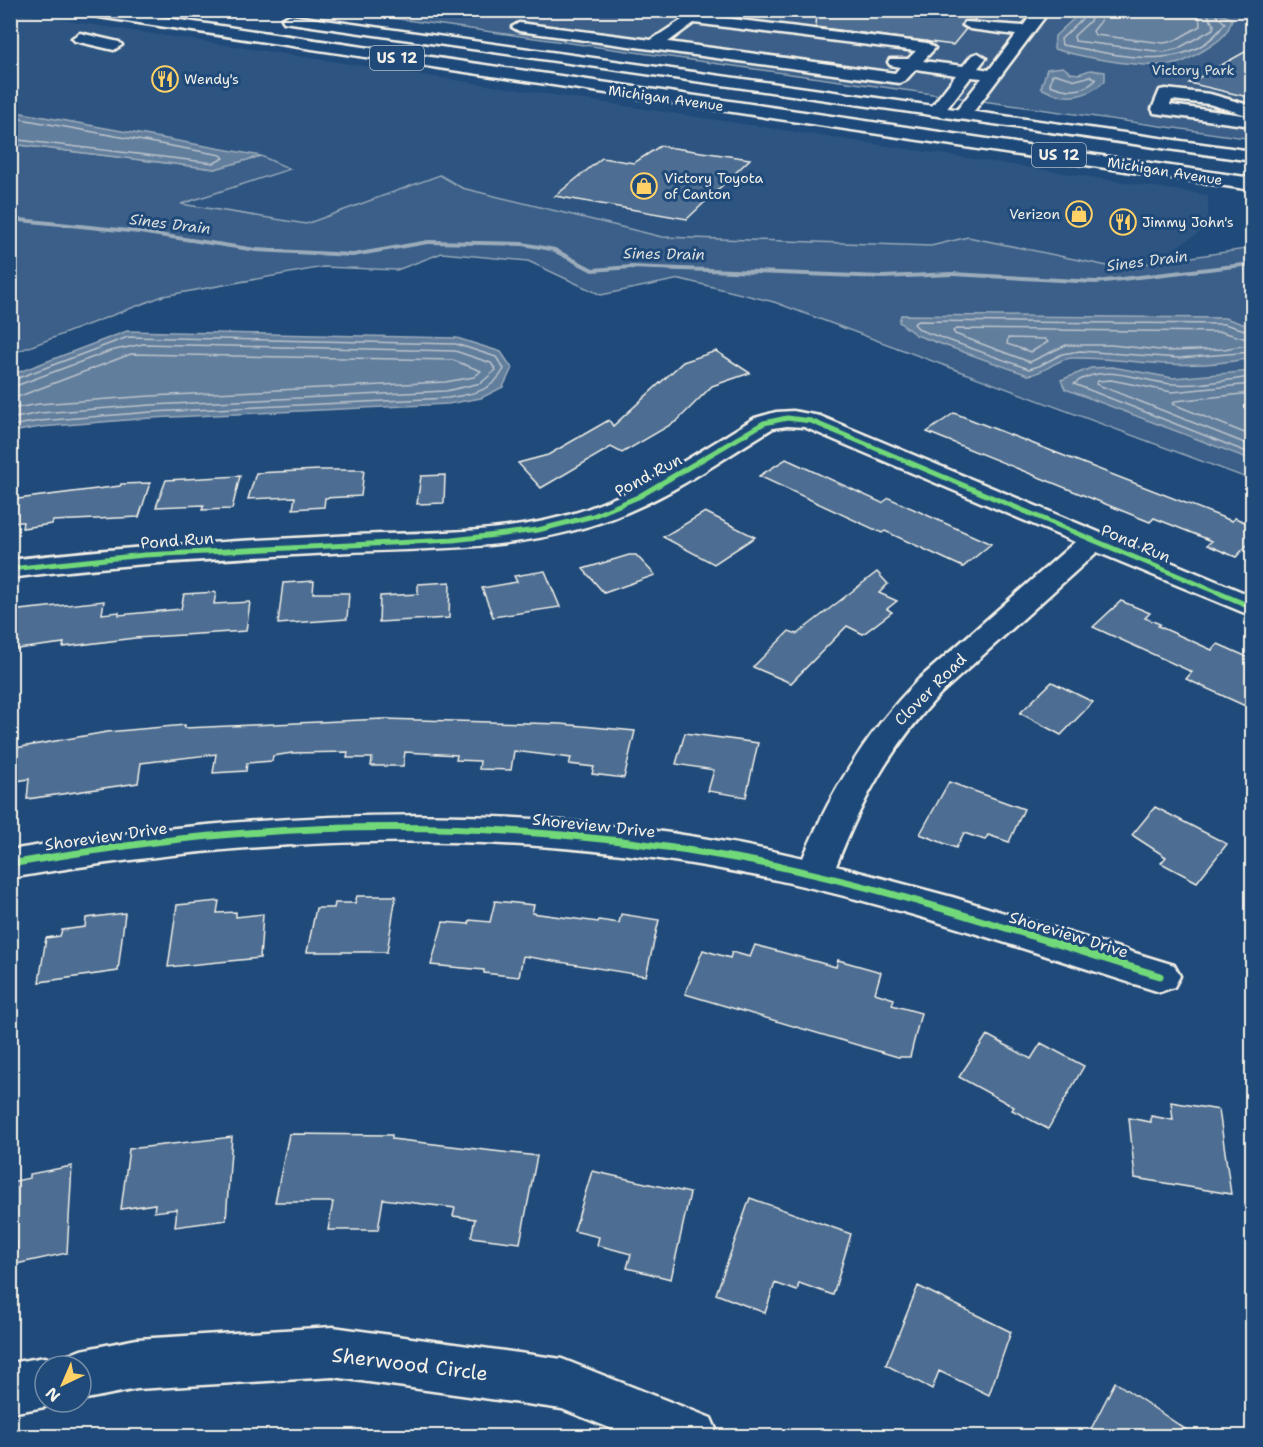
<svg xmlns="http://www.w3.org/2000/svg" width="1263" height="1447" viewBox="0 0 1263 1447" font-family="'Shantell Sans',sans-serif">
	<rect width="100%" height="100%" fill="#1f4a7a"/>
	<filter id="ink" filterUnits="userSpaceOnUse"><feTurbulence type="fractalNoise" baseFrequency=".0167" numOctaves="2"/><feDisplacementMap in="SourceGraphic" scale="12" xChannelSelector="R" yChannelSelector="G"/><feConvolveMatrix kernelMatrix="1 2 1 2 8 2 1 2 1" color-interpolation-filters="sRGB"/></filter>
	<g filter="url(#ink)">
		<path fill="#2d5581" d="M10,12L1208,195V227L1126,279L321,241L11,190Z"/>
		<path fill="#3a5f88" stroke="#97a8b8" stroke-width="1.5" d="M342,11H1252V139Z
			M11,144L215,169L261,156L290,169L181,204L306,224L440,175L462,188L662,237L931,246L968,237L1117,268L1252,248V480L774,302L680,279L601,295L528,261L442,253L397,270L323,267L163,296L11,354Z"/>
		<path fill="#627e9d" stroke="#9cacbb" stroke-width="1.5" d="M1213,10L1232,19C1228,35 1220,40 1206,49C1198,53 1190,59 1182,62C1155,72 1082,57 1054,49L1055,36L1082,11Z
			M1063,67L1071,73L1079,74L1090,70L1105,72V81C1086,98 1064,101 1041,88L1047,69Z
			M11,111L261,156L215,169L11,144Z
			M901,315L1225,318L1252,327V358C1225,363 1197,366 1169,364C1136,363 1104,357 1071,358C1056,359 1044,374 1028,375L916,335L899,322Z
			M127,331L457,338L501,352L512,368L503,387L481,398L448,404L151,418L41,427L11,432V375Z
			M1112,367L1173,378L1252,371V460L1065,389L1061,380L1091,368Z"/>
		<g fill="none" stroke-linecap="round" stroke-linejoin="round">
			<path stroke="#bac3ca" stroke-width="1.5" d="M1086,10L1084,17L1061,39L1062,45C1115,54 1189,77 1225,23L1217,16L1216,10
				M1093,10L1090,21L1074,36L1075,41L1164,52L1177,49L1213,29L1214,25L1209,18L1208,10
				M1102,10L1101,21L1093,31L1095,35L1164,43L1174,41L1200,26L1199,10
				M1055,74L1076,80L1091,76L1096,80C1082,93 1067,92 1050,85L1052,75Z
				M10,117L221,155L224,158L214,163L10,139
				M956,329L1222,332L1247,339L1249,342L1247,345L1224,349L1170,351L1111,345H1066L1030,362L955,334L953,331Z
				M1252,332L1224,324L917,321L914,324L920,330L1029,369L1039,366L1062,354L1080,351L1179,358L1252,352
				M1008,338L1045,339L1048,342L1031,352L1007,344Z
				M1252,377C1226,380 1199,386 1173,384C1140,382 1104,361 1074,384L1252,454
				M10,381L128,337L456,344L496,357L504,369C492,392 472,394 448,398L151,412L40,421L10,426
				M1252,384L1172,392L1111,380L1098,381L1096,384L1252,446
				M10,388L110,351L143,344L455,351L491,363L496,370L481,383L446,391L151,405L40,413L10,419
				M1252,393L1175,401L1173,404L1252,436
				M10,397L20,396L131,354L453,360L481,371L474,377L445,382L150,396L39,404L10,409"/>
			<path fill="#9cacbb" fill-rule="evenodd" d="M10,217L139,230L256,248L353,253L428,240L523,242L555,248L593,268L631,265L883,275L952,272L1096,280L1252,262V266L1096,284L952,276L883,279L631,269L592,272L551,251L523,246L428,244L353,257L256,252L139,234L10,221Z"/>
		</g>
		<path fill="#4d6e92" stroke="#f4f1e8" stroke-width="1.5" d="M817,10H983L974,20L963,21L961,26L966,29L953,45L816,27Z
			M1252,48V98L1189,83Z
			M660,146L750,159L687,219L555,196L602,158L634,163Z
			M716,351L750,373L712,386L677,421L622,453L611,447L541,488L518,463L548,455L609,420L613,426L683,362Z
			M954,413L1232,521L1235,518L1252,525V540L1236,557L1207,545L1212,541L1154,518L1150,522L927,432Z
			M786,459L882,503L889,498L991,544L963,567L885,531L882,533L759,476Z
			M319,470H364L361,496L325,498L324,507L293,509L295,497L248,499L256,473Z
			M445,475L444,503L417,504L421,476Z
			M240,476L232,509L202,510L204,505L156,507L166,480Z
			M150,483L139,517L53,521L52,524L22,528L23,522H10V500L120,486L121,484Z
			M705,512L755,537L714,564L663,537Z
			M629,555H636L655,575L604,593L583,569Z
			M545,571L560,607L493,617L482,588L517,582L514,576Z
			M877,572L888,584L879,593L897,601L887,609L892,612L863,634L847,626L791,683L753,667L789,631L797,634Z
			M314,581L313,593H349L347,619L278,624L283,583Z
			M450,582L449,618L379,622L380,596L418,594V584Z
			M216,592L214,604L250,602L246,631L135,638L63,647L64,643L10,650V611L104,601L102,614L119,612V615L181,609L184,594Z
			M1121,601L1150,613L1145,618L1160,624L1158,626L1212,650L1218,644L1252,659V709L1186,679L1192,672L1093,627Z
			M1052,682L1093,702L1061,735L1020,713Z
			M383,719L561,724L635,731L624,778L592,774L594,767L569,764L571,758L514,751L511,770L479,769L480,761L456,760L457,755L405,752L403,766H371L372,758H347L348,752L292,753L273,756L272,761L247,763L246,771L213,773L216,754L141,763L138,783L27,799L29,779L10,782V749L107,732L185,725V728Z
			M685,733L758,743L746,797L708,791L714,770L676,764Z
			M949,782L1024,809L1009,842L988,835L985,840L964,833L956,848L920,834Z
			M1155,807L1227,844L1197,882L1161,863L1166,857L1132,835Z
			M357,896H396L387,952H307L316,908H334L335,903H355Z
			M219,901L217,913L236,912V917L263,914L260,958L168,967L177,905Z
			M495,901L534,905L532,913L598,922L599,920L619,923L621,914L659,920L646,976L523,956L519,977L484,973V970L431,965L443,922L469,924L470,920L490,922Z
			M125,913L118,971L39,982L46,938L60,936L62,930L85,927L86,918Z
			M755,945L836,967L838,960L881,972L875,993L894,999L892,1005L921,1013L910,1057H898L685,994L703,950L730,958L732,952L750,957Z
			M987,1035L1031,1059L1041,1043L1084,1066L1048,1129L1012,1110L1014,1107L959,1077Z
			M1171,1102L1219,1110L1231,1194L1135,1178L1129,1118L1151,1122V1116L1173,1120Z
			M289,1134L392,1135V1139L537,1156L520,1243L471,1237L475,1219L453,1216L455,1208L383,1199L378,1230H328L333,1202H275Z
			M232,1137L226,1220L175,1227L177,1209L154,1212L155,1204L121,1209L129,1149Z
			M72,1166L67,1253L16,1264L17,1241L10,1242V1182L30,1178V1174Z
			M592,1171L690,1193L671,1279L627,1268L631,1254L597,1245L599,1237L574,1231Z
			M750,1198L851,1234L833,1295L799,1283L797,1291L775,1283L765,1313L716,1294Z
			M918,1286L1011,1332L989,1395L939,1371L932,1389L886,1365Z
			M1115,1382L1197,1437H1087Z"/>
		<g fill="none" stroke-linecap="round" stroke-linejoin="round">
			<g stroke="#f4f1e8" stroke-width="5">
				<path id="minor" d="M1035,10H1050L968,119H956L953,115L982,78L971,77L942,115H930L928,111L956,75L916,69L905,81L899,83L519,31L512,27L519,23L651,40L691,14L927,43L935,48L923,61L963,66L972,55L978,53L986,58L978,68L989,70L1016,35L970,29L963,25L965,22L1023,26ZM694,23L916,51L908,59H890L888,62L890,65L900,67L895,73L668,42Z
					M80,33L119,42L122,45L114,50L75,41L72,38Z
					M1166,89L1210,94L1252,106V126L1154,113L1152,109L1160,90ZM1172,100L1209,104L1250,116L1170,105Z
					M793,411L820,416L1252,596V616L1097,552L940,694C890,749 863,797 836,866L952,897L1174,965L1180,976L1174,987L1160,992C1022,949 884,900 742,873C495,825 257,836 10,878V850C272,808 543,797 803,858C831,791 867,732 918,680L1075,542L804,427L787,426L773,428C718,462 664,501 602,522C520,550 435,548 350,552C237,558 123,563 10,578V560C125,546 239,541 354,535C431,532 511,535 584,510C645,489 700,451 755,418L776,412Z
					M333,1327L562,1359L711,1418L719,1436H630L562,1409L333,1377L137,1389L81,1400V1366H45V1402H57L45,1407L10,1413V1363L45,1357L61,1363L63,1357L81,1350L137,1339Z"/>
			</g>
			<g stroke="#f4f1e8" stroke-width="5">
				<path id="major" d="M72,10H112L1252,178V190L79,14Z
					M289,15L1252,151V161L284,22L282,19Z"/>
			</g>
			<use href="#minor" fill="#1f4a7a" fill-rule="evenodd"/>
			<use href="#major" fill="#1f4a7a" fill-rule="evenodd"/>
			<g stroke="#1f4a7a" stroke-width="8">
				<path id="cycleway-far1" d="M10,569L144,555L453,540L538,530L593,516L638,497L764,423L787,418L811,421L1252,607"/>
			</g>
			<g stroke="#1f4a7a" stroke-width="10">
				<path id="cycleway" d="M10,864C70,854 130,844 190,838C373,819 560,826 741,859C884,885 1022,934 1160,976"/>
			</g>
			<use href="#cycleway-far1" stroke="#71d979" stroke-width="5"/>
			<use href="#cycleway" stroke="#71d979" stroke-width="7"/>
		</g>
	</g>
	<defs>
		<g id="restaurant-ring" transform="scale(1.35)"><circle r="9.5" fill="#1f4a7a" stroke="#ffd166" stroke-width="1.5"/><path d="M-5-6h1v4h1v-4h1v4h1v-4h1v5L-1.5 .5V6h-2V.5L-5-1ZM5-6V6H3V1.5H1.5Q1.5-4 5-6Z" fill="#ffd166"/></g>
		<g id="shop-ring" transform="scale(1.35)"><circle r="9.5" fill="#1f4a7a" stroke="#ffd166" stroke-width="1.5"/><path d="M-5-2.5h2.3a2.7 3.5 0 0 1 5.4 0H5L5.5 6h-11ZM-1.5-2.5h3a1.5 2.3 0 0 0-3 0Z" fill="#ffd166"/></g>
	</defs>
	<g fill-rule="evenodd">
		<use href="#restaurant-ring" x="165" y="79"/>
		<use href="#shop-ring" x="644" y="186"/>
		<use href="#shop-ring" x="1079" y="214"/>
		<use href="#restaurant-ring" x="1123" y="222"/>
	</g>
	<g text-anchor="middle" stroke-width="6" stroke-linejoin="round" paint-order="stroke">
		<g font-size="14" fill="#e1e2de" stroke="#1f4a7a">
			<text x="1193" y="75">Victory Park</text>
		</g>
		<g font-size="14" fill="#f4f1e8" stroke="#1f4a7a" text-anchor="start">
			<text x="184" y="84">Wendy's</text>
			<text x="664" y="183">Victory Toyota<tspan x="664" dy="16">of Canton</tspan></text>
			<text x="1060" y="219" text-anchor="end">Verizon</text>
			<text x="1142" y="227">Jimmy John's</text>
		</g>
		<g font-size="14" fill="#f4f1e8" stroke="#1f4a7a">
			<text transform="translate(666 98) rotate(8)" y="5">Michigan Avenue</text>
			<text transform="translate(1165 171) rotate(9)" y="5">Michigan Avenue</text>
		</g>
		<g fill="#1f4a7a" stroke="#b4bfc7" stroke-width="1.5">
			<rect x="370" y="46" width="54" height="24" rx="4.5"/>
			<rect x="1032" y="143" width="54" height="24" rx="4.5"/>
		</g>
		<g font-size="15" font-weight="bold" fill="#f4f1e8">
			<text x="397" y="63">US 12</text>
			<text x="1059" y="160">US 12</text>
		</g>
		<g font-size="15" font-style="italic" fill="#dee0dd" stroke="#1f4a7a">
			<text transform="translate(170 224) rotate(7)" y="5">Sines Drain</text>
			<text transform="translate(664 254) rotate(1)" y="5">Sines Drain</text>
			<text transform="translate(1147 261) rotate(-7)" y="5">Sines Drain</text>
		</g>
		<g font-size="16" fill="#f4f1e8" stroke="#1f4a7a">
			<text transform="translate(648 475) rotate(-28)" y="6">Pond Run</text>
			<text transform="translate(177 540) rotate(-4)" y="6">Pond Run</text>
			<text transform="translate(1136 543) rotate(23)" y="6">Pond Run</text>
			<text transform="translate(930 689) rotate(-45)" y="6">Clover Road</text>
			<text transform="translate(594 825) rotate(6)" y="6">Shoreview Drive</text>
			<text transform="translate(106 836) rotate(-8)" y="6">Shoreview Drive</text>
			<text transform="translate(1069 934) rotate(17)" y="6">Shoreview Drive</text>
		</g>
		<g font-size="20" fill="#f4f1e8" stroke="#1f4a7a">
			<text transform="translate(410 1364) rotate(7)" y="7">Sherwood Circle</text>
		</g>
	</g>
	<rect width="1263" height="1447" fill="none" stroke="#1f4a7a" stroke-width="36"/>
	<rect x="18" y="18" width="1227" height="1411" fill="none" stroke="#f4f1e8" stroke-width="2" filter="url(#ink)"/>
	<g transform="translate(63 1384) rotate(224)"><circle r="28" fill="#1f4a7a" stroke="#748da6" stroke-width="1.5"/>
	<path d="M0-4.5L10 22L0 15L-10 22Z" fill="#ffd166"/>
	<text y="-9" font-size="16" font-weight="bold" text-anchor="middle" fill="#f4f1e8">N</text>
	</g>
</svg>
